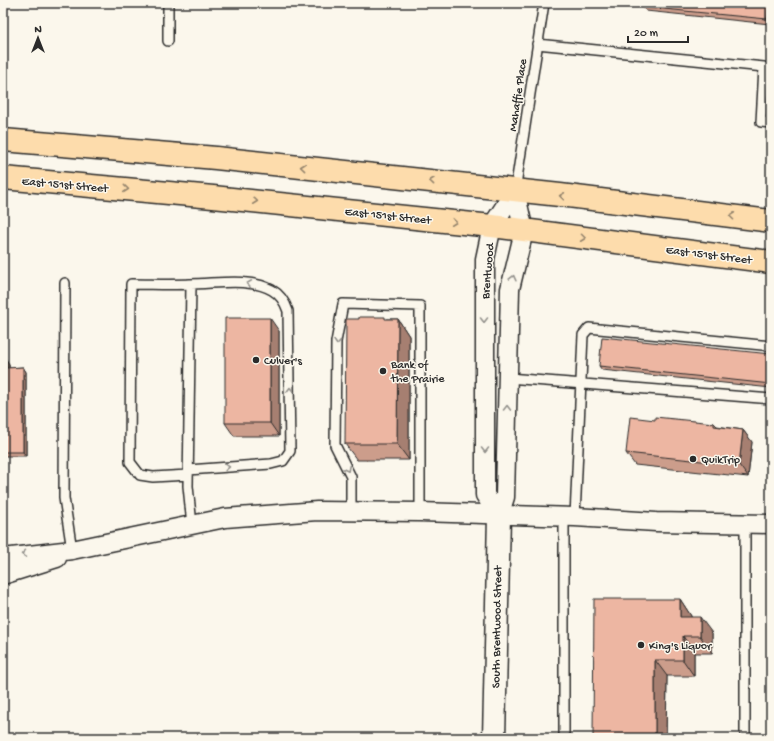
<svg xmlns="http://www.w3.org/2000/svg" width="774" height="741" viewBox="0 0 774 741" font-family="'Gochi Hand',sans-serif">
	<rect width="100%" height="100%" fill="#fbf7ec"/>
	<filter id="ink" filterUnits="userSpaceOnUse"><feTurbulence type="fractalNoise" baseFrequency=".025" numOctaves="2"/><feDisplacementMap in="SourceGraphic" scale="8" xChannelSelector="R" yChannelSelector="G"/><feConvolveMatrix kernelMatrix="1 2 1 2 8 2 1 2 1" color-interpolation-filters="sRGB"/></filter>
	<g filter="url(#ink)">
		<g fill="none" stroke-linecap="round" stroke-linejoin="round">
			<g stroke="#2b2b2b" stroke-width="12">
				<path id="service" d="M168,41V3
					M537,44L764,67L761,122L771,123
					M515,191L544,3
					M65,283L64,498L72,550
					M191,284L188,486L192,525
					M508,378L771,399
					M188,475L153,477L140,475L130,462L131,284C151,284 170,285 190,284C216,284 248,277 272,290C281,295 285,302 288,311L290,451L283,461L271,464L188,470
					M351,511V477L335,445L336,342L343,304L420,306V512
					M575,517L583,335L589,328L771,346
					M745,524V738
					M564,738V517"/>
			</g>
			<g stroke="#2b2b2b" stroke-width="21">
				<path id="minor" d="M499,516L485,495V259L492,226L515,191
					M499,516L505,497L510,289L524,231L515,191
					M3,558L72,550L225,518L317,511L420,512L575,517L656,522L771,524
					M3,575L57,558"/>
			</g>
			<g stroke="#2b2b2b" stroke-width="25">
				<path id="tertiary" d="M494,738L499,516"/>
			</g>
			<g stroke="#2b2b2b" stroke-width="25">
				<path id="primary" d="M3,140L216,158L560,195L771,221
					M3,178L213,197L492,226L771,262"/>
			</g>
			<use href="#service" stroke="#fbf7ec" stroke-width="9"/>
			<use href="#minor" stroke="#fbf7ec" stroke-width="18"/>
			<use href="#tertiary" stroke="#fbf7ec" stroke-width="22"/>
			<use href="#primary" stroke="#fddcac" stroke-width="22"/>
		</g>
		<path fill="#cc9d8b" stroke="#2b2b2b" d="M771,3V15L770,24L646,11L643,7Z
			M387,319H398L409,336V460H357L345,444Z
			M279,331V436H234L225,423Z
			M771,354V388L602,370L599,366Z
			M3,359L9,364V368L23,367L26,372V456H3Z
			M655,420L714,423L717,426L743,430L752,442L748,477L635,465L626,453Z
			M680,599L691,616V617L712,633V653H694V676H667L666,738H593Z"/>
		<path fill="#a67f71" stroke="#2b2b2b" d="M769,3H771V15L770,24L767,19Z
			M270,318L279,331V436L270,423Z
			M398,319L409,336V460L397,444Z
			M6,359L9,364V372L6,368Z
			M23,367L26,372V456L23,452Z
			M743,430L752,442L748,477L739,465Z
			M680,599L691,616V633L680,617Z
			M700,617L712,633V653L700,636Z
			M683,636L694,653V676L683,660Z
			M655,660L667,676L666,738H655Z"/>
		<path fill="#edb6a2" stroke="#2b2b2b" d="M642,3H769L767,19L643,7Z
			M359,317H385V319H398L397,444H345L346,319H359Z
			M225,318H270V423H225Z
			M602,337L771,354V384L599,366Z
			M3,359H6V368L23,367V452H3Z
			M630,417L655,420V417L714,423V426L743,430L739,465L626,453Z
			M594,599H680V617H700V636H683V660H655V738H593Z"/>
		<defs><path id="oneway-chevron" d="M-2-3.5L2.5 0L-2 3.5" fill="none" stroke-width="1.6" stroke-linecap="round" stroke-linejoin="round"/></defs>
		<g stroke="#94846c">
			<use href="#oneway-chevron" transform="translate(303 167) rotate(-174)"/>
			<use href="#oneway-chevron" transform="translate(432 181) rotate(-174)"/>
			<use href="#oneway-chevron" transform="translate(126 189) rotate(5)"/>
			<use href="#oneway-chevron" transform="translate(562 196) rotate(-173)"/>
			<use href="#oneway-chevron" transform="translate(255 201) rotate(6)"/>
			<use href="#oneway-chevron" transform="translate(732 216) rotate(-173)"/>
			<use href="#oneway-chevron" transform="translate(454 222) rotate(6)"/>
			<use href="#oneway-chevron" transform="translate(583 238) rotate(7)"/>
		</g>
		<g stroke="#93918c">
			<use href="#oneway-chevron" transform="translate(513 278) rotate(-76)"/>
			<use href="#oneway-chevron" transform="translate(249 284) rotate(-172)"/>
			<use href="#oneway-chevron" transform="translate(484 320) rotate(90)"/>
			<use href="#oneway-chevron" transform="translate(337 342) rotate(95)"/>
			<use href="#oneway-chevron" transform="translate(290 390) rotate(-91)"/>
			<use href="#oneway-chevron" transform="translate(507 408) rotate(-89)"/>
			<use href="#oneway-chevron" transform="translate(485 450) rotate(90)"/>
			<use href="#oneway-chevron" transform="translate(227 467) rotate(-4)"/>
			<use href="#oneway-chevron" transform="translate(347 469) rotate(64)"/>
			<use href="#oneway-chevron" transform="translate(24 554) rotate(172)"/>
		</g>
	</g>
	<g fill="#2b2b2b" stroke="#fbf7ec" stroke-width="1.5">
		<circle cx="256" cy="360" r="4"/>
		<circle cx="383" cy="371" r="4"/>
		<circle cx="693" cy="459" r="4"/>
		<circle cx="641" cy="645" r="4"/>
	</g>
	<g text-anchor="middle" stroke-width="3" stroke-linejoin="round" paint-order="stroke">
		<g font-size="12" fill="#2b2b2b" stroke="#fbf7ec">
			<text transform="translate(517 95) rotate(-82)" y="4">Mahaffie Place</text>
			<text transform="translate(65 184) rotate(5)" y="4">East 151st Street</text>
			<text transform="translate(388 215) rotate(6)" y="4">East 151st Street</text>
			<text transform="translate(709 254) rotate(7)" y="4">East 151st Street</text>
			<text transform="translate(487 271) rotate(-85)" y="4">Brentwood</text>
			<text transform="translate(496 627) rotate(-89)" y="4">South Brentwood Street</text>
		</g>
		<g font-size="12" fill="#2b2b2b" stroke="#fbf7ec" text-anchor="start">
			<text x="264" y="364">Culver's</text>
			<text x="391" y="368">Bank of<tspan x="391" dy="14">the Prairie</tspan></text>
			<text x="701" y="463">QuikTrip</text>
			<text x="649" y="649">King's Liquor</text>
		</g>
	</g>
	<rect width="774" height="741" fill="none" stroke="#fbf7ec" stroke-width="16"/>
	<rect x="8" y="8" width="758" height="725" fill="none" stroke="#2b2b2b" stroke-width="1.5" filter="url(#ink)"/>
	<g transform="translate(38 38)" stroke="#fbf7ec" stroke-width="3" paint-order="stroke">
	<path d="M0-3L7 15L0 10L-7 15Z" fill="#2b2b2b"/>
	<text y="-6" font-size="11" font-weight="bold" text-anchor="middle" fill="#2b2b2b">N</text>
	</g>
	<path d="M628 36v6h60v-6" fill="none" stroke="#2b2b2b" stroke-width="2"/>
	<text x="634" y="36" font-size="12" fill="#2b2b2b" stroke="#fbf7ec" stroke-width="3" paint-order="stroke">20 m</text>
</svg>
